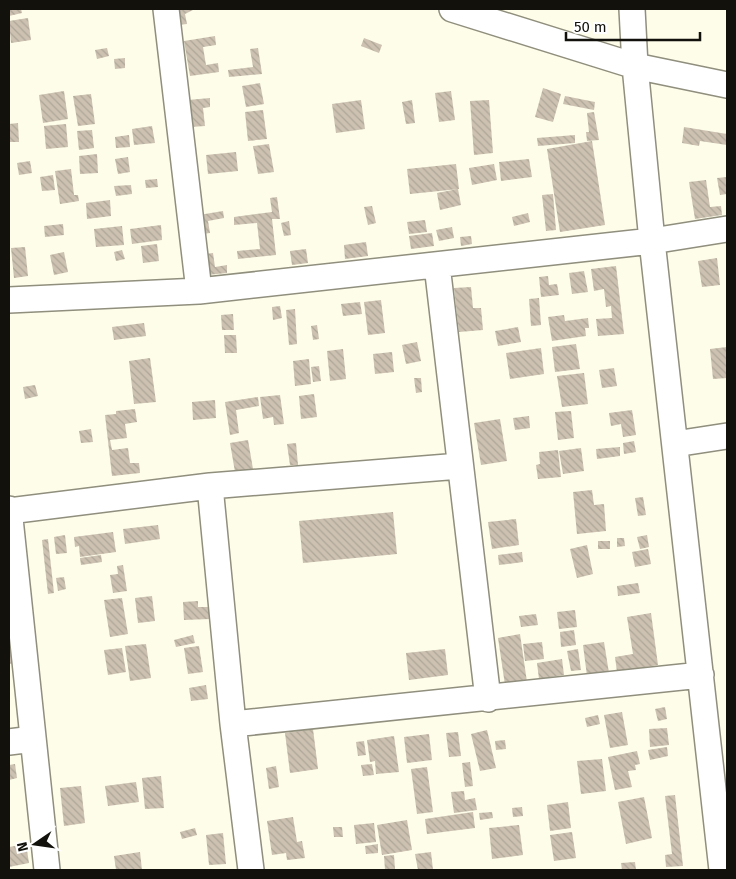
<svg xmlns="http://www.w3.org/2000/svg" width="736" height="879" viewBox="0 0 736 879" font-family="'Fira Sans',sans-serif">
	<defs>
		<pattern id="building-back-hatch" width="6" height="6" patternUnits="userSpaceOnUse" patternTransform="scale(1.25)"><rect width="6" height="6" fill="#cdc2b2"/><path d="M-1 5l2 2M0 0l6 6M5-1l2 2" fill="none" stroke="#afa698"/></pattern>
	</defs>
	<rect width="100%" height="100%" fill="#fefdea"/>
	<path fill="url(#building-back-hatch)" d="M9,9H21L22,13L9,16Z
		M178,9H195L185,14L187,24L178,25Z
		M28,18L31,40L11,43L9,21Z
		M215,36L216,45L203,47L206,65L218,63L219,72L190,76L184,41Z
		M364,38L382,45L379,53L361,46Z
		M107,48L109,56L97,59L95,50Z
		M258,48L262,74L229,77L228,70L253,67L250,49Z
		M125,58V68L115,69L114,59Z
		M260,83L264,104L246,107L242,86Z
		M543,88L561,94L553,122L535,117Z
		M64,91L68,119L43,123L39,95Z
		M451,91L455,120L439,122L435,93Z
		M91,94L95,124L78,126L73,96Z
		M565,96L595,102L594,110L563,104Z
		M210,98V107L203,108L205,126L191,127L188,100Z
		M361,100L365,129L336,133L332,104Z
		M412,100L415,123L406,124L402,102Z
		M489,100L493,153L474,155L470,101Z
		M263,110L267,139L248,141L245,112Z
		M594,112L599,140L587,141L586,132H589L587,113Z
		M18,123L19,142H9V124Z
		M66,124L68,147L46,149L44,126Z
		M152,126L155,143L134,145L132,129Z
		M684,127L727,134V145L700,141L699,146L682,143Z
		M92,130L94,148L79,150L77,131Z
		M129,135L130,147L116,148L115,137Z
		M575,135V143L538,146L537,138Z
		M592,141L605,225L560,232L547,149Z
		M269,144L274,172L258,174L253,146Z
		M236,152L238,171L208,174L206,155Z
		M97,154L98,173L80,174L79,156Z
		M128,157L130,172L118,174L115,159Z
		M529,159L532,177L501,181L499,162Z
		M30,161L32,173L19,175L17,163Z
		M456,164L459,189L410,194L407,169Z
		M494,164L497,180L472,185L469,168Z
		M71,169L74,195H78L79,201L60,204L55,171Z
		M53,175L55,190L42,191L40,177Z
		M727,177V194L720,195L717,178Z
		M157,179L158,187L146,188L145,180Z
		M706,180L710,207L721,206L722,215L695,219L689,182Z
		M131,185L132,194L116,196L114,186Z
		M458,189L461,205L440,210L437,193Z
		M553,194L556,230L546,231L542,195Z
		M277,197L280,219H272L276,255L238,259L237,251L260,249L257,223L234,225V217L272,212L270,198Z
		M110,200L111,216L87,219L86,203Z
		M372,206L376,223L368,225L364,207Z
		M223,211L224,218L208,221L210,233L203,234L199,215Z
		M528,213L530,222L514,226L512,217Z
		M425,220L427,232L409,234L407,222Z
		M289,221L291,235L284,236L281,223Z
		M63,224L64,235L45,237L44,226Z
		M161,225L162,240L132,244L130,229Z
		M122,226L124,245L96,247L94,229Z
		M452,227L454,238L439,241L436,230Z
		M432,233L434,246L411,249L409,236Z
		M471,236L472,244L461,246L460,237Z
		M366,242L368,256L345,259L344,245Z
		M157,244L159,261L143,263L141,246Z
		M25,247L28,276L14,278L11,248Z
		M306,249L308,263L292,265L290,251Z
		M122,250L125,259L116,261L114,252Z
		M64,252L68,272L54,275L50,255Z
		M213,253L215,267L227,265V273L207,275L204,254Z
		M717,258L720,285L702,287L698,261Z
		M616,266L624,334L598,336L596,319L612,318L611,306L606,307L604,289L594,291L591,269Z
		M584,271L588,292L572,294L569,273Z
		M548,276L549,285L557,284L559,295L541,297L539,277Z
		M471,287L473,308H481L483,330L459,332L454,288Z
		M539,298L541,325L531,326L529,299Z
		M381,300L385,333L368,335L364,302Z
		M360,302L362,314L343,316L341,304Z
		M280,306L282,318L273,320L272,307Z
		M295,309L297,344L289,345L286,310Z
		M233,314L234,330H222L221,315Z
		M564,315L565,321L588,318L589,328H585L586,336L552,341L548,317Z
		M144,323L146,336L114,340L112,327Z
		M317,325L319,339L313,340L311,326Z
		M518,327L521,342L498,346L495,331Z
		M224,335H236L237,353H225Z
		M417,342L421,361L406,364L402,345Z
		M576,344L580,369L555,372L552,347Z
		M727,347V378L713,379L710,349Z
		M541,348L544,374L510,379L506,353Z
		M343,349L346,379L330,381L327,351Z
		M392,352L394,372L375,374L373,354Z
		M150,358L156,402L134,404L129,361Z
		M309,359L311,384L295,386L293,361Z
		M319,366L321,381L313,382L311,367Z
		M614,368L617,386L602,388L599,370Z
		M584,373L588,404L562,407L557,376Z
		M414,378H421L422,392L416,393Z
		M35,385L38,396L25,399L23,387Z
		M314,394L317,417L301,419L299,396Z
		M280,395L284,424L274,425L273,417L263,419L260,397Z
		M258,397L259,406L236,410L239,433L230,435L225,402Z
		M215,400L216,418L193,420L192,402Z
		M135,409L137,422L125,424L127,438L110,440L112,450L128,448L130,463H139L140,473L112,476L105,415L116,414V411Z
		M632,410L636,435L623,437L621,424L611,426L609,413Z
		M571,411L574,438L558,440L555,412Z
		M529,416L530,428L515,430L513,418Z
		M500,419L507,461L481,465L474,423Z
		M91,429L93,442L81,443L79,431Z
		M248,440L253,469L235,472L230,443Z
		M634,441L636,452L624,454L623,443Z
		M296,443L298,465H290L287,444Z
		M620,447V456L597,459L596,449Z
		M581,448L584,471L563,474L559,451Z
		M558,450L561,477L538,479L536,465L540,464L539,452Z
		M592,490L594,505L604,504L606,531L577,534L573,492Z
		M643,497L646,515L638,516L635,498Z
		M393,512L397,554L303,563L299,521Z
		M516,519L519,545L492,549L488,522Z
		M158,525L160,539L125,544L123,529Z
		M113,532L116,552L80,557L79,546L75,547L74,537Z
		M65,535L67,553L56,554L54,537Z
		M647,535L649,547L640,549L637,537Z
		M617,538H624L625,546L617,547Z
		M48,539L54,593L48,594L42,540Z
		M598,541H610V549H598Z
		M587,545L593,574L577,578L570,549Z
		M648,549L651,564L635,567L632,552Z
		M522,552L523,562L499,565L498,555Z
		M101,555L102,562L81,565L80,558Z
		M123,565L127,591L113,593L110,575L118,574L117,566Z
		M64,577L66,589L58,591L56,578Z
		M638,583L640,593L618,596L617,586Z
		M152,596L155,621L138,623L135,598Z
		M122,598L128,634L110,637L104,600Z
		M198,601V607H210V619L184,620L183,602Z
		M575,610L577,627L559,629L557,612Z
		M651,613L658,665L617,672L615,657L633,654L627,617Z
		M536,614L538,625L521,627L519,616Z
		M574,630L576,645L561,647L560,632Z
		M520,634L527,682L505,685L498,638Z
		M9,635H10L15,663L9,664Z
		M193,635L195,643L176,647L174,640Z
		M542,642L544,659L525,661L523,644Z
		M604,642L609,673L587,676L583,645Z
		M146,644L151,678L130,681L125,646Z
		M199,646L203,672L188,674L184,648Z
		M122,648L126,672L108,675L104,650Z
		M445,649L448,675L409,680L406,653Z
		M578,649L581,670L571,671L567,651Z
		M562,659L564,675L539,679L537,663Z
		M206,685L208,699L191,701L189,688Z
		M665,707L667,719L658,721L655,709Z
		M622,712L628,745L610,748L604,715Z
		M598,715L600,724L587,727L585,718Z
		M667,728L669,745L650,747L649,729Z
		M313,729L318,769L290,773L285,733Z
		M487,730L496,768L480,771L471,734Z
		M458,732L461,756L449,757L446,733Z
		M429,734L432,760L407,763L404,737Z
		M394,736L399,772L376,774L375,761L370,762L367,740Z
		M505,740L506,749L496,750L495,741Z
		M364,741L366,755L358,756L356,742Z
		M667,747L668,756L650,760L648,750Z
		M637,751L640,764L635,765L636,770L628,771L632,787L615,790L608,757Z
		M602,759L606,791L581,794L577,761Z
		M470,762L473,786L465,787L462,763Z
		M15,764L17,778L9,780V765Z
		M372,764L374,775L363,776L361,765Z
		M276,766L279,787L269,789L266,768Z
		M427,767L433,812L417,814L411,769Z
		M161,776L164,808L145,809L142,778Z
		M136,782L139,802L108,806L105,786Z
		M81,786L85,823L64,826L60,788Z
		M464,791L465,800L475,798L477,810L454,813L451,792Z
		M675,795L683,866L666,867L665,855L672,854L665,796Z
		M644,797L652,838L626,844L618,802Z
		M568,802L571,828L550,831L547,805Z
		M522,807L523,816L513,817L512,808Z
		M473,812L475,828L427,834L425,819Z
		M492,812L493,818L480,820L479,813Z
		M293,817L297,842L302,841L305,858L287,860L286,853L272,855L267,821Z
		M407,820L412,850L382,855L377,825Z
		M374,823L376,842L356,844L354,825Z
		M519,825L523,855L492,859L489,828Z
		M333,827H342L343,837H334Z
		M195,828L197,835L182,839L180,832Z
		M572,832L576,858L554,861L550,835Z
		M223,833L226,864L209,865L206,835Z
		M26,844L29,863L9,867V847Z
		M378,844V853L366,854L365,846Z
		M140,852L142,870H116L114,856Z
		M431,852L433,870H418L415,854Z
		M394,855L395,869L385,870L384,856Z
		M635,862L636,870H622L621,863Z"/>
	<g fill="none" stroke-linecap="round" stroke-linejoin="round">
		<g stroke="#908e7d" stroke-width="28">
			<path id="minor" d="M166,9L199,291
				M452,9L635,66L727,85
				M632,9L635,66L652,241L722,870
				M437,265L488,699
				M9,300L199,291L652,241L727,229
				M675,444L727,436
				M210,486L233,724L251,870
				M9,509L47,870
				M9,511L210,486L460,466
				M233,724L701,675
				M9,742L33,739"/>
		</g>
		<use href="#minor" stroke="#fff" stroke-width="25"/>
	</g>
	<rect width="736" height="879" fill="none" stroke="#12110b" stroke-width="20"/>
	<g transform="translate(35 844) rotate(257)" stroke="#ffffff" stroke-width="4" paint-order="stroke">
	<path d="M0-4L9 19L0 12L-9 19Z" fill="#12110b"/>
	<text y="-8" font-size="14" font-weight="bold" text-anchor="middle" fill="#12110b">N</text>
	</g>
	<path d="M566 32v8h134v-8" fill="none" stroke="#12110b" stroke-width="2.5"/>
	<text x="574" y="32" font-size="15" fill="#12110b" stroke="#ffffff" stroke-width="4" paint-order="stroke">50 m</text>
</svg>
